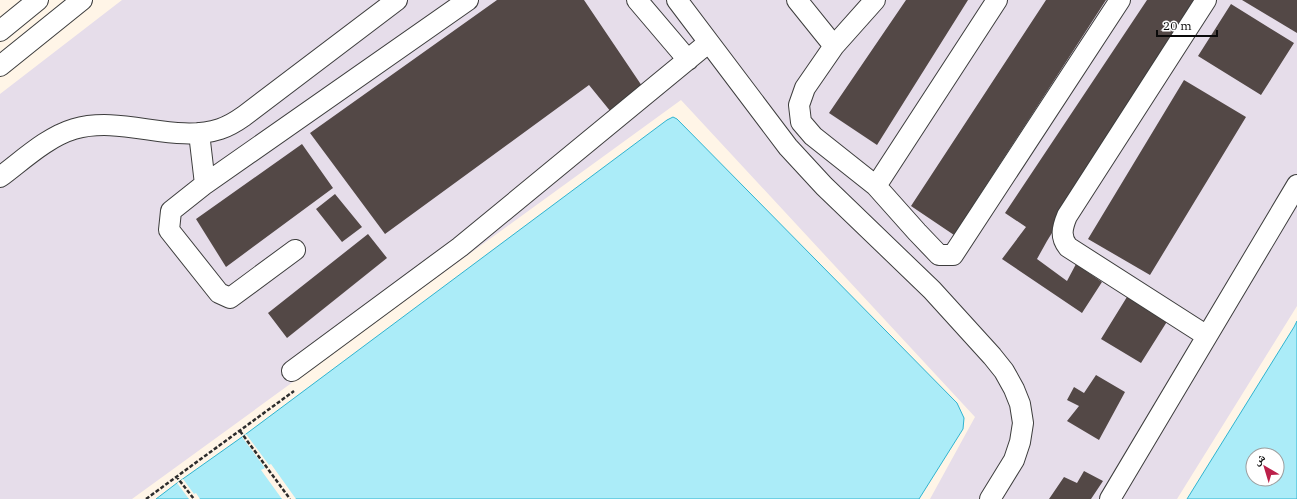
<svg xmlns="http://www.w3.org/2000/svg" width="1297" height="499" viewBox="0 0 1297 499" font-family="'IBM Plex Serif','Noto Naskh Arabic',serif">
	<rect width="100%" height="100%" fill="#fff5e7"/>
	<path fill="#e6ddea" d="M122,0H1297V306L1177,499H930L975,417L681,100L132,499H0V94Z"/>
	<path fill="#abecf8" stroke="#30b4d0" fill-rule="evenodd" d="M673,117L677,119L957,403L964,418L963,429L919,499H156L177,483L242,437L667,120Z
		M1297,321V499H1187L1294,327ZM1253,455H1277V479H1253Z"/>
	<path fill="#fff5e7" d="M246,434L269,465L271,464L296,499H282L261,470L265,468L242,437Z
		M183,479L194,494L196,493L200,499H189L177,483Z"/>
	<path fill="#534846" d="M497,0H584L642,86L611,112L589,85L385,234L310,133Z
		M906,0H968L877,145L829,113Z
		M1046,0H1106L954,235L911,206Z
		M1147,0H1195L1047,241L1037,259L1067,281L1076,264L1102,282L1082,313L1002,259L1026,227L1005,213Z
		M1242,0H1297V33Z
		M1231,4L1294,43L1261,95L1198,56Z
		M1184,80L1246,117L1150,275L1088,239Z
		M302,144L333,188L226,267L196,219Z
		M335,194L362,227L342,242L316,209Z
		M368,234L387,258L287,338L268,313Z
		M1130,292L1168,320L1141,363L1101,339Z
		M1096,375L1125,392L1099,440L1067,421L1079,406L1067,400L1074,387L1084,393Z
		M1084,471L1103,481L1091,499H1049L1064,477L1077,483Z"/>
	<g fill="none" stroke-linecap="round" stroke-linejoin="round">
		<g stroke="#3d3d3d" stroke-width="22">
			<path id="minor" d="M637,0L688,60
				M677,0L788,147L824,186L932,290L992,356L1004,371L1014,389L1020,404L1023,423L1020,442L1014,460L990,499
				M797,0L834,46
				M875,0L834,46L805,88L799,105L801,122L813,136L876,186L917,232L939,255H953L1120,0
				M1206,0L1067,216C1062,228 1060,237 1068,247L1207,336
				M0,31L38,0
				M0,66L82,0
				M199,133L205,184L171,211L169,230L219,293L230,298L295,250
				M0,177C23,160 47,137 74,129C122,115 174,144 220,129C229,126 237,121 244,116L397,0
				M205,184L468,0
				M876,186L997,0
				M292,371L460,247L708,43
				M1110,499L1297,185"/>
		</g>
		<path stroke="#2c2c2c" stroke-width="2.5" stroke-dasharray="4 2" stroke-linecap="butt" d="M240,431L290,499
			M176,476L194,499
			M146,499L294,391"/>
		<use href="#minor" stroke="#fff" stroke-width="20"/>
	</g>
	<g transform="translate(1265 467) rotate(322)"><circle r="19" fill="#ffffff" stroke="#9d9d9d"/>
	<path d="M0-3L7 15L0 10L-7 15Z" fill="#bc204a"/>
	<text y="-6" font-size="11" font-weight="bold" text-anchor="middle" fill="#0a0a0a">ش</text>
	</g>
	<path d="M1157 30v6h60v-6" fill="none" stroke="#0a0a0a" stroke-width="2"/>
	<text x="1163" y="30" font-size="12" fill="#0a0a0a" stroke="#ffffff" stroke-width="3" paint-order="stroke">20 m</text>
</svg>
